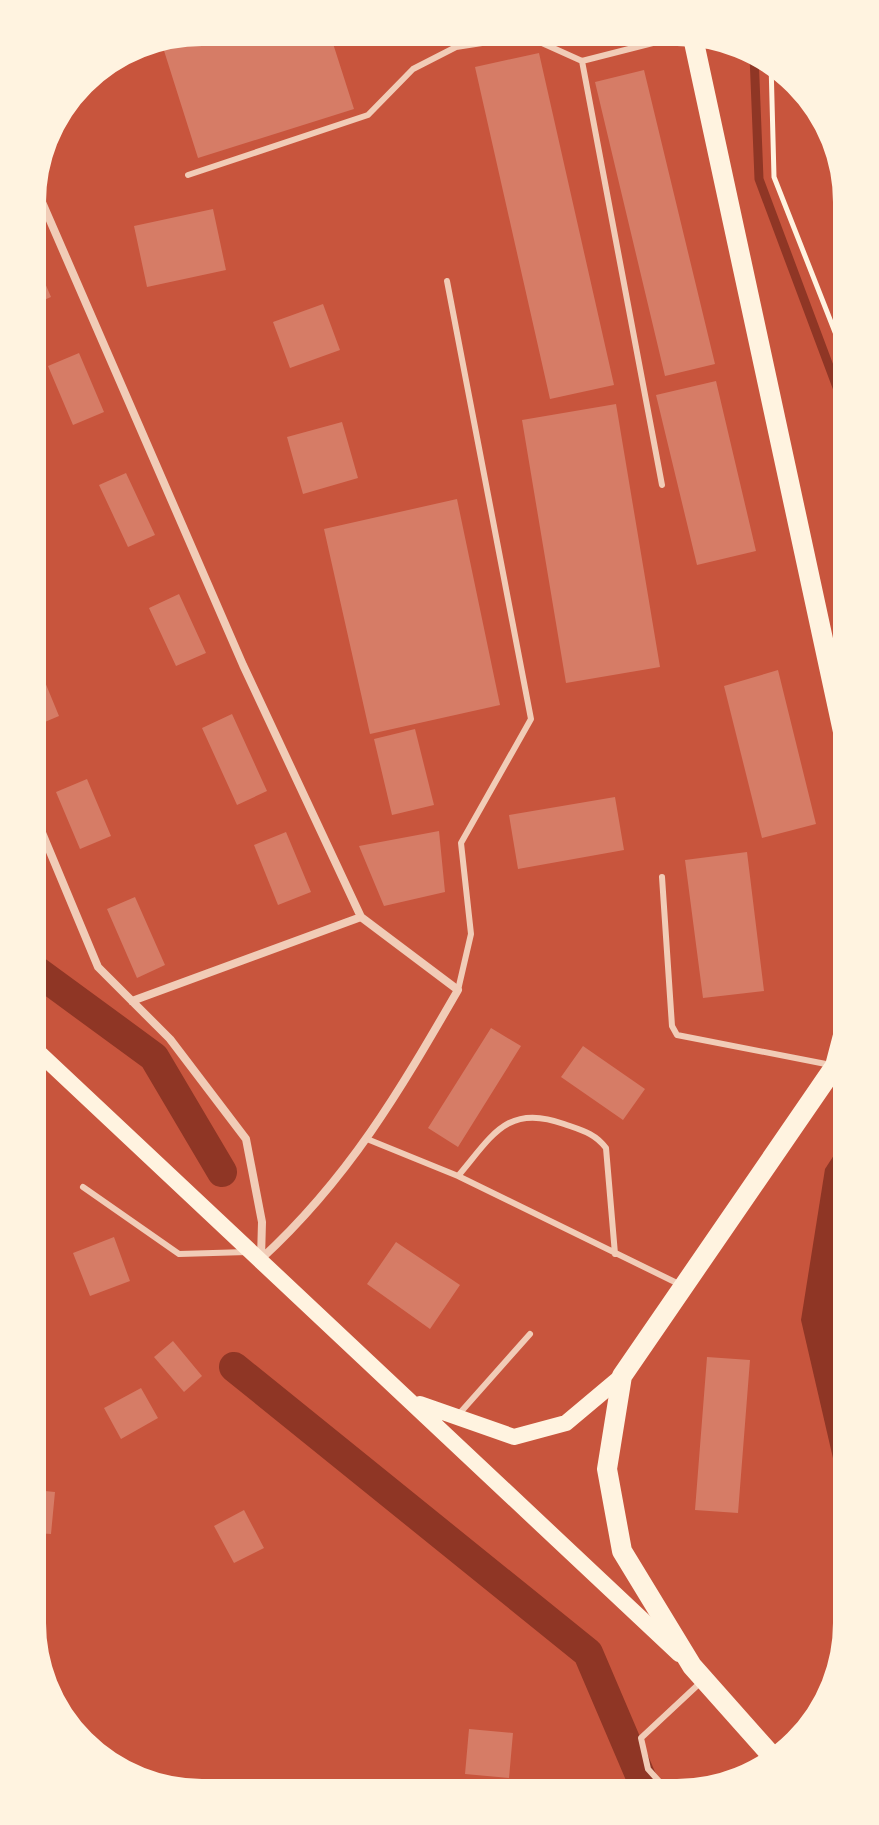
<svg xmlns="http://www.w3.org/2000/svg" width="879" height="1825" viewBox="0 0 879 1825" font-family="'Work Sans',sans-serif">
	<rect width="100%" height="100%" fill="#c8553d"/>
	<path fill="#8f3625" d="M847,1135L848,1523L801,1320L825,1169Z"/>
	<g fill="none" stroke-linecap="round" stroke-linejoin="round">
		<path stroke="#8f3625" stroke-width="9" d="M754,55L759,179L844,406"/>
		<path stroke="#8f3625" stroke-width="30" d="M34,969L154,1057L222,1172
			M234,1367L588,1653L646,1789"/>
	</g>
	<path fill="#d67c66" d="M202,30L329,31L354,109L198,158L160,38Z
		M539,53L614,385L550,399L475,67Z
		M644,70L715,364L665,376L595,82Z
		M213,209L226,270L147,287L134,226Z
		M32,253L51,297L32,305Z
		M323,304L340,350L290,368L273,322Z
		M79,353L104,412L73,425L48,366Z
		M716,381L756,551L697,565L656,395Z
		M616,404L660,667L566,683L522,420Z
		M342,422L358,478L303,494L287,437Z
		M126,473L155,535L128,547L99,485Z
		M457,499L500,705L370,734L324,529Z
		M179,594L206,653L176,666L149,608Z
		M33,653L59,716L33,727Z
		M778,670L816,824L762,838L724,686Z
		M232,714L267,791L237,805L202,728Z
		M415,729L434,805L392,815L374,739Z
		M87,779L111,836L80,849L56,792Z
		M615,797L624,850L518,869L509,815Z
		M439,831L445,892L384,906L359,846Z
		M286,832L311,892L278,905L254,845Z
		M747,852L764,991L703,998L685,860Z
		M135,897L165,965L137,978L107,909Z
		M491,1028L521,1046L458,1147L428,1128Z
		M583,1046L645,1089L623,1120L561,1077Z
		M114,1237L130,1281L90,1296L73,1253Z
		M396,1242L460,1285L430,1329L367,1284Z
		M173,1341L202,1376L184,1392L154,1357Z
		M707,1357L750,1360L738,1513L695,1510Z
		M141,1388L158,1418L121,1439L104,1408Z
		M35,1490L55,1492L51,1534L36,1533Z
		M244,1510L264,1548L234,1563L214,1526Z
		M469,1729L513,1733L509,1778L465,1774Z"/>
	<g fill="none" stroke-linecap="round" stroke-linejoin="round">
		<path stroke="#fff3e0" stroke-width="5" d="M771,63L774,177L844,355"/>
		<path stroke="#f1ccb7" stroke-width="6" d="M582,61L688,34
			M188,175L368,115L413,69L456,47L508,39L542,43L582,61L662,485
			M447,281L531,719L461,843L471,934L458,990
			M662,877L672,1026L677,1035L831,1065
			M367,1139L458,1176L681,1285
			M458,1176C492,1136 507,1103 564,1124C581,1130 595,1133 606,1148L615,1254
			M83,1187L179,1254L247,1252
			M459,1414L530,1334
			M666,1789L648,1769L641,1738L701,1682"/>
		<path stroke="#f1ccb7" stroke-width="8" d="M32,179L243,665L361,917L458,990C399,1092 349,1178 261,1259
			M33,811L98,967L170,1039L246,1139L262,1222L261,1258
			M132,1001L361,917"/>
		<path stroke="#fff3e0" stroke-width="16" d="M34,1048L679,1654
			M420,1404L514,1437L566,1423L622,1376"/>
		<path stroke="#fff3e0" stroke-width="20" d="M692,33L845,741
			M772,1756L692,1666L622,1551L607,1469L622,1376L835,1066L846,1024"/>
	</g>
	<path d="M0 0H879V1825H0ZM202 44H677A158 158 0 0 1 835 202V1623A158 158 0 0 1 677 1781H202A158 158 0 0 1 44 1623V202A158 158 0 0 1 202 44Z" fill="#fff3e0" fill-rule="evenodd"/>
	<path fill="none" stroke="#fff3e0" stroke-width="4" d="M202 44H677A158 158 0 0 1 835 202V1623A158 158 0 0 1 677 1781H202A158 158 0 0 1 44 1623V202A158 158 0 0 1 202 44Z"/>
</svg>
